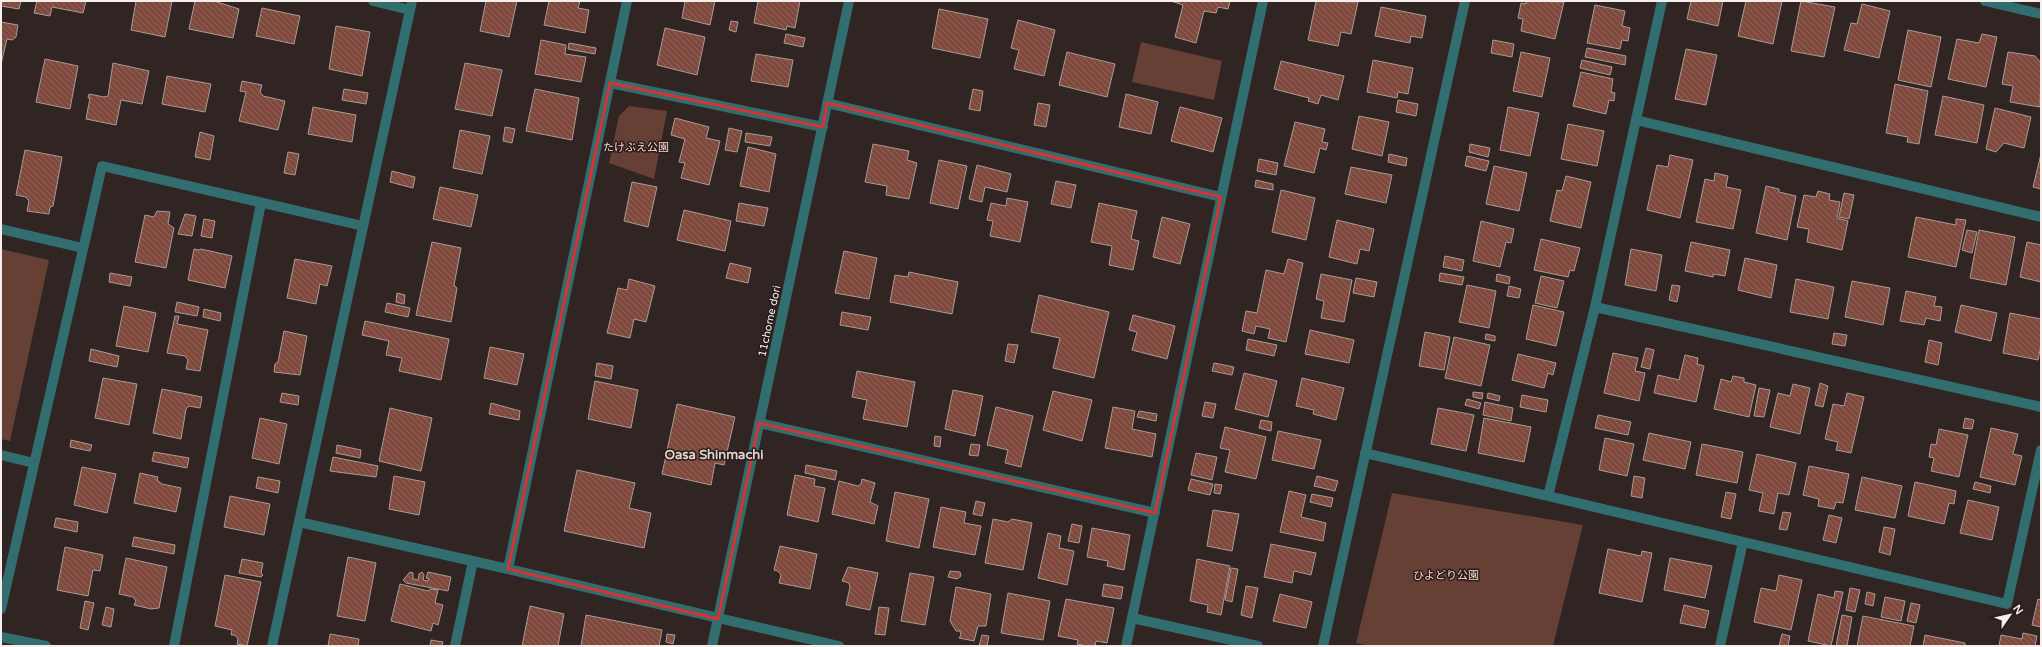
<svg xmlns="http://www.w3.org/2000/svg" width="2042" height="647" viewBox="0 0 2042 647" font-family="'Varela Round','Noto Sans JP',sans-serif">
	<defs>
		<pattern id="building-back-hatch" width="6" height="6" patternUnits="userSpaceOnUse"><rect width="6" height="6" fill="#7f4a3d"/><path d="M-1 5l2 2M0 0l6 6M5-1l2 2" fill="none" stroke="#926459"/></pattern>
	</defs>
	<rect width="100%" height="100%" fill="#302522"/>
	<path fill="#663f35" d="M1141,42L1222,61L1214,100L1132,82Z
		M629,106L667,111L654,179L609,163L619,116Z
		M1,249L49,260L10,441L1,439Z
		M1392,493L1583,525L1553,646H1370L1356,643Z"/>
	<path fill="url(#building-back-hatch)" stroke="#a99b97" d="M1,1H21L19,9L1,6Z
		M37,1H86L83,13L52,7L50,16L34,13Z
		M136,1H172L165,37L131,30Z
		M195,1H214L239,9L233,38L189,29Z
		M486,1H517L509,37L480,31Z
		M549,1H580L578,8L589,10L585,33L544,25Z
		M685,1H715L710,25L682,18Z
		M758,1H800L795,28L787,26L786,30L754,23Z
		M1171,1H1230L1228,9L1218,7L1216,13L1204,11L1196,43L1175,37L1183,5Z
		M1316,1L1358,2L1351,34L1341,32L1338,46L1308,40Z
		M1526,1L1564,2L1555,39L1521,31L1523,19L1518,18L1521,3L1526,4Z
		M1691,1H1723L1718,26L1687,19Z
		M1746,1H1782L1773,44L1738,36Z
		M1801,1L1835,7L1824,57L1791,51Z
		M1862,4L1890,11L1879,58L1844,50L1851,23L1857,24Z
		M1595,5L1625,11L1622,26L1630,28L1628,41L1622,40L1620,49L1587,43Z
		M1381,7L1426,16L1422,38L1411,36L1410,43L1375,36Z
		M262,8L300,16L294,44L256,36Z
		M939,9L988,19L980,58L932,48Z
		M1018,20L1055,30L1044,76L1014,69L1019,50L1011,48Z
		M731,21L738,22L736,32L729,30Z
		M1,22L18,25L16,37L12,40L7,39L1,64Z
		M336,26L370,32L362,76L329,69Z
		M665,28L705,37L697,75L657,65Z
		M1908,30L1941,37L1931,87L1898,80Z
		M786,34L805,38L803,47L784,43Z
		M1982,34L1997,37L1986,87L1948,79L1957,39L1979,43Z
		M541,40L566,45L565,54L586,57L581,82L535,74Z
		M1493,40L1514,44L1512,57L1491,53Z
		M569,43L596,48L595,54L568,49Z
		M1587,48L1626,56L1625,65L1585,57Z
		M1686,49L1717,55L1706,105L1675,99Z
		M1067,52L1115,64L1107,97L1059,85Z
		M1521,52L1550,58L1542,97L1513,91Z
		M2008,52L2035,56L2041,63L2040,107L2010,102L2013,86L2002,84Z
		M756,54L793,60L788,87L751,81Z
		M45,59L78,66L70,109L36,102Z
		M1373,60L1413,68L1408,94L1398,92L1397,98L1367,92Z
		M1582,60L1612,67L1610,75L1580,68Z
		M1281,61L1344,76L1338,100L1321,95L1318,104L1308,101L1309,98L1274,89Z
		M113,63L149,71L142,104L121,100L116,125L86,119L90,98H88L89,94L104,97L108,96Z
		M465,63L502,70L492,116L455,109Z
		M1581,72L1613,79L1611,92L1615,93L1614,101L1609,100L1606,114L1573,106Z
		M167,76L211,84L205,112L162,104Z
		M242,81L262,85L260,92L263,96L285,101L278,130L239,121L246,92L240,91Z
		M1895,84L1928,91L1919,144L1907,142L1908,137L1886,133Z
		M344,89L368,93L366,104L342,100Z
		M535,89L579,98L572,140L526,131Z
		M973,89L983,91L980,111L969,109Z
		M1126,94L1158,102L1151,134L1119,127Z
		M1943,96L1984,105L1977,143L1935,135Z
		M1398,100L1418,104L1416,116L1396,112Z
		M1038,103L1050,105L1046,127L1034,125Z
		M313,107L356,115L352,142L308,134Z
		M1180,107L1222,118L1213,152L1171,141Z
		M1508,107L1539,113L1530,156L1500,150Z
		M1995,108L2031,117L2024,148L2004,143L1996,152L1986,149Z
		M1359,116L1389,122L1382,156L1352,149Z
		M675,118L709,127L706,138L720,141L709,185L681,178L685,163L679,162L685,139L671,135Z
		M1295,122L1325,129L1322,142L1328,143L1326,150L1320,148L1314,173L1284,166Z
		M1568,124L1604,131L1597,166L1561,159Z
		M505,127L515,129L512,143L503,141Z
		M729,128L742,131L737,152L725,150Z
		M460,130L490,136L482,174L453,168Z
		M200,132L214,136L210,160L195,157Z
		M746,133L772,137L770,146L745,142Z
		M873,144L909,151L907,160L917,163L909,199L886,195L887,186L865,182Z
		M1470,144L1490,148L1488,157L1469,152Z
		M748,147L776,154L769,192L740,186Z
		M25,150L62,157L53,206L50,207L49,214L27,211L29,201L26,197L16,195Z
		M288,152L299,154L295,175L284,173Z
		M1389,154L1407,158L1406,166L1388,162Z
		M2041,154V189L2033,187Z
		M1670,155L1693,160L1680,218L1647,210L1657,165L1668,167Z
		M1467,156L1489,161L1486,171L1465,166Z
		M1259,159L1278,163L1276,175L1257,171Z
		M939,160L967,166L958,209L930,203Z
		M977,165L1011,174L1007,192L985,187L982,202L969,199Z
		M1494,166L1527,173L1519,211L1486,204Z
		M1351,167L1392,175L1386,203L1345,194Z
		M392,171L415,177L413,188L390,182Z
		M1715,173L1728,176L1726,187L1741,190L1733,229L1696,222L1705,179L1714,181Z
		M1566,176L1591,182L1581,228L1550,221L1557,190L1562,191Z
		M1256,180L1273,184V190L1255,187Z
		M1056,181L1076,185L1071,208L1051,204Z
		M632,182L657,187L648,227L624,221Z
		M1766,186L1779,189V192L1796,196L1787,240L1756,233Z
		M440,187L478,195L471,227L433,219Z
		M1281,190L1315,198L1306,240L1272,232Z
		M1818,191L1830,194L1829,200L1840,202L1837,218L1848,221L1842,250L1807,242L1809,229L1797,227L1804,195L1816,197Z
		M1844,193L1854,195L1849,219L1839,217Z
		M1007,198L1028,202L1020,242L990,236L993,221L987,220L991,203L1006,206Z
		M739,203L768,208L764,226L736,221Z
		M1099,203L1137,211L1131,239L1139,241L1133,270L1109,265L1112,246L1091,242Z
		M684,210L731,221L725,251L677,240Z
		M157,211L170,212L168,224L174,228L166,268L135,262L145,215L154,217Z
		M185,214L196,216L192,236L178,234Z
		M1162,217L1190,224L1180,264L1153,257Z
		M1916,217L1956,225V219L1966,220L1956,267L1908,257Z
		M204,219L215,221L212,238L201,236Z
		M1337,220L1374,229L1369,251L1360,249L1357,264L1329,257Z
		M1481,221L1514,229L1511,243L1506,242L1500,267L1473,261Z
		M1967,230L1977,232L1972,253L1962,250Z
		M1979,230L2015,237L2006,285L1970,278Z
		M1541,239L1580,248L1574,271L1570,270L1568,277L1534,270Z
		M432,242L461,248L454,285L457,288L451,322L416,315Z
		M1691,242L1730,250L1725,276L1713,274V277L1685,271Z
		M2027,242L2041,245V282L2020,277Z
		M194,249L199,250L201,249L232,256L225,288L188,280Z
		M1631,249L1662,255L1656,291L1625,285Z
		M844,251L877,258L869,299L835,293Z
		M1445,256L1464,260L1462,271L1443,267Z
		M1745,258L1777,265L1771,298L1738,290Z
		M295,259L332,266L327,286L320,284L316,304L287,298Z
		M1288,259L1303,263L1286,342L1268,338L1270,329L1256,326L1254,334L1242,331L1246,311L1257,313L1266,270L1284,274Z
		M730,263L751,268L748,283L726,278Z
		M909,272L958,282L952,314L890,302L895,275L908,277Z
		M110,273L132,277L130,286L109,282Z
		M1440,273L1464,277L1462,285L1439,281Z
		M1321,274L1352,280L1344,322L1321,318L1324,301L1316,299Z
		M1497,274L1510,277L1509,284L1496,281Z
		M1541,276L1564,281L1557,308L1535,303Z
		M1356,278L1377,282L1374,297L1353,293Z
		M629,279L655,286L646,322L634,319L630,338L607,333L618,288L627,290Z
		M1796,279L1834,287L1828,319L1790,312Z
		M1852,281L1890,288L1883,325L1845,317Z
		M1467,285L1496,291L1489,328L1459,322Z
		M1672,285L1680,286L1677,302L1669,300Z
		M1509,286L1521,289L1519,298L1507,296Z
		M1906,291L1936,297L1934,306L1942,307L1940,321L1926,318L1924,325L1900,321Z
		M397,293L405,295L404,304L396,302Z
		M1039,295L1109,312L1094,378L1053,368L1060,338L1031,332Z
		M177,302L199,307L197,316L175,312Z
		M387,303L410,308L408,317L385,312Z
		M1533,305L1564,312L1556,346L1526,339Z
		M1961,305L1997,313L1991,341L1955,332Z
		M124,306L156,313L148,352L116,346Z
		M204,309L221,313L220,321L203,317Z
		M842,312L871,317L868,330L840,325Z
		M2010,313L2041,319V345L2038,360L2003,353Z
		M1133,315L1175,326L1167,359L1132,350L1137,332L1129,330Z
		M175,316H179L177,324L208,330L200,371L186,369L188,360L185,356L167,353Z
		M365,321L449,339L441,380L399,371L402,358L386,355L389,341L362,335Z
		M1310,330L1354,340L1349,363L1305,354Z
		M284,331L307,336L300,375L274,372L275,364L278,362Z
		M1425,332L1450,337L1444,370L1419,366Z
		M1834,333L1847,335L1845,346L1832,344Z
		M1486,334L1495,336V341L1485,339Z
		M1454,337L1490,345L1481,386L1445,378Z
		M1248,339L1277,345L1274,356L1246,350Z
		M1929,340L1942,343L1938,365L1925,362Z
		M1008,344L1018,345L1014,363L1005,361Z
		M490,347L524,354L517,385L484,378Z
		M1646,348L1654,350L1650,369L1641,367Z
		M91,349L119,356L117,367L89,361Z
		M1613,353L1638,358L1635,371L1645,373L1639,401L1604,393Z
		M1518,354L1556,363L1553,375L1548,373L1544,388L1512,380Z
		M1685,355L1698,358L1697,364L1704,366L1696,402L1654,393L1658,375L1679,380Z
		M597,363L613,366L611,379L595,376Z
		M1214,363L1234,367L1232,375L1212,371Z
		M857,371L915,382L907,427L863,419L867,400L852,397Z
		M1244,373L1277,381L1268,417L1235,409Z
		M1733,376L1744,378V382L1756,385L1749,417L1714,409L1721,379L1731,382Z
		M103,378L137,384L129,425L95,418Z
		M1302,378L1344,388L1336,420L1313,414L1314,410L1296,406Z
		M595,381L638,390L631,428L588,419Z
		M1820,383L1828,386L1823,407L1815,405Z
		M1793,384L1810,388L1800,434L1770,427L1778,393L1790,396Z
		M1759,388L1770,390L1764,417L1754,416Z
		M162,389L202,397L200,408L189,406L186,409L181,439L153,433Z
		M953,390L983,396L975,436L945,429Z
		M1053,391L1092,400L1082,441L1043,430Z
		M1473,392L1483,393L1482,399L1473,397Z
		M282,393L299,396L298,405L280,402Z
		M1488,393L1500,396L1499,401L1487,398Z
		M1847,393L1864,397L1851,453L1836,450L1838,442L1825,439L1833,404L1844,406Z
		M1522,395L1548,400L1546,412L1520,407Z
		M1467,399L1481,403L1479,409L1465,405Z
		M1205,402L1216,404L1213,418L1202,416Z
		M1485,402L1513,408L1511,421L1483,415Z
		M491,403L520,411L519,420L489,414Z
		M677,404L735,417L724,465L715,463L711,485L662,474Z
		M996,407L1033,416L1021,467L1005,463L1008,450L987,445Z
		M1113,407L1135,411L1132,429L1156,434L1152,457L1105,448Z
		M390,408L432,418L421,471L379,461Z
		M1438,408L1474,415L1466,451L1431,444Z
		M1139,411L1157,414L1156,421L1137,417Z
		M1598,415L1631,422L1628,435L1595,428Z
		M260,418L287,424L279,464L252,458Z
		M1484,418L1531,427L1524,462L1478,453Z
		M1965,418L1974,420L1972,429L1963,428Z
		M1261,420L1272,422L1271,431L1259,428Z
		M1225,427L1266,437L1256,479L1225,472L1230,450L1220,448Z
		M1991,428L2018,434L2013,454L2022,456L2015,485L1980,477Z
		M1939,429L1968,435L1959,477L1931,471L1934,458L1929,457L1931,444L1936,445Z
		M1278,431L1321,440L1314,469L1272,460Z
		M1649,433L1691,442L1685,469L1643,460Z
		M935,436L941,437L940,447L934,446Z
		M1605,438L1634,444L1627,476L1599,470Z
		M71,440L92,445L90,451L70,447Z
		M971,444L980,445L978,456L969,455Z
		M1702,444L1743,452L1737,483L1696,475Z
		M337,445L361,450L360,458L336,453Z
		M154,452L189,458L187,468L152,461Z
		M1196,453L1217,457L1212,480L1191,475Z
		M1757,454L1796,463L1789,495L1778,493L1774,514L1759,511L1763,493L1749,490Z
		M333,457L378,466L376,477L330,471Z
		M806,465L837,471L835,480L805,473Z
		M1809,466L1849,474L1843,503L1836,502L1834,509L1818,506L1819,499L1803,495Z
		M82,467L116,474L107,513L74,505Z
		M577,470L635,483L629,508L651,513L644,548L564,531Z
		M140,473L158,477L157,480L162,484L181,488L176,512L134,503Z
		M795,475L815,479L814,486L825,488L818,522L787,515Z
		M394,476L425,482L419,515L389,509Z
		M1317,476L1338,481L1335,491L1314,486Z
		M1634,476L1645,478L1642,498L1631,496Z
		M258,477L280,481L278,493L256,488Z
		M1862,477L1902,486L1895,518L1855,510Z
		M862,479L875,483L870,502L878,506L874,524L832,514L839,481L858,486L861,484Z
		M1191,479L1213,484L1210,495L1188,490Z
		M1915,482L1956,491L1954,504L1949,503L1944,524L1908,516Z
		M1975,482L1991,486L1990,493L1973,489Z
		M1215,484L1222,485L1220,494L1214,493Z
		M1289,491L1306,495L1301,517L1326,523L1323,541L1280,532Z
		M895,492L929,499L919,548L886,541Z
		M1726,492L1736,494L1731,519L1721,517Z
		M1312,494L1333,498L1331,507L1310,502Z
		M230,496L270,504L264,535L224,527Z
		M1968,500L1999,507L1992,540L1960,533Z
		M976,501L985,503L982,516L973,514Z
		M941,507L966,512L964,523L981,526L975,555L933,547Z
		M1213,510L1239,514L1232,551L1207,546Z
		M1783,512L1791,513L1787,530L1779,529Z
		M1829,515L1842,518L1836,543L1823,540Z
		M56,518L78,522L77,532L54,527Z
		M993,519L1008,522L1012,519L1032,523L1023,570L985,563Z
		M1072,524L1082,526L1079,543L1068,541Z
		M1884,527L1895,529L1890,555L1879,552Z
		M1092,528L1130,535L1124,570L1107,566L1108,561L1087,557Z
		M1048,533L1061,536L1059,548L1074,551L1067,585L1038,578Z
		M134,537L175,545L174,554L132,546Z
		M1271,544L1316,553L1311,575L1294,571L1292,583L1264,577Z
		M780,546L817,554L810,589L779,583L781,575L778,571L774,570Z
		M65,547L103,555L100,571L93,570L88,596L57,590Z
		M1608,549L1641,556L1642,551L1652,553L1642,602L1599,593Z
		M348,557L376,563L365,621L337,616Z
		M126,558L167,567L159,608L151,609L134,605L136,601L133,597L119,594Z
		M1670,558L1712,566L1705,598L1664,590Z
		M242,559L263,563L261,573L263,575L261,577L239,573Z
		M1197,559L1230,566L1221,615L1207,612L1208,605L1190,601Z
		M848,567L878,573L870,610L846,605L850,587L849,583L842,581Z
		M1231,568L1238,569L1232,602L1225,600Z
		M950,571L960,572L961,576L957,579L948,577Z
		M410,572L413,573V579L418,580L419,574L422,572L424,575L423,580L428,581L429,579L426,578L428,572L451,577L448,591L406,583L403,580Z
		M910,573L934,577L925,625L901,621Z
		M225,575L261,582L247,646L237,644L238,639L235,635H231L232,630L215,626Z
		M1779,575L1802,580L1791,630L1754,622L1761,588L1776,591Z
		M400,584L428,591L430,589L438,590L435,603L443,605L438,625L433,623L431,631L391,621Z
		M1104,584L1123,587L1121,599L1102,596Z
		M1246,586L1258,588L1252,618L1241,615Z
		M956,587L991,594L986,626H978L974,641L959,638L961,635L960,631H956L950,621Z
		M1850,588L1860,590L1855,612L1846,610Z
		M1835,591L1843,592L1831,646L1808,641L1818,594L1834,598Z
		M1867,592L1875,594L1873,606L1865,604Z
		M1008,593L1050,601L1043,640L1001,633Z
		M1280,594L1312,602L1306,628L1273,621Z
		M1885,597L1905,601L1901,621L1881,617Z
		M1066,599L1114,608L1107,643L1096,641L1095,646H1086L1077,644L1078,640L1058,636Z
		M2038,599L2041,600V627L2032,625Z
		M85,601L94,603L88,630L80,628Z
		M1911,603L1920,605L1916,623L1907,621Z
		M1684,605L1709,611L1705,628L1680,623Z
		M530,606L564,614L558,646H522Z
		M106,607L114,609L111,627L102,625Z
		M879,607L889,608L885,635L875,634Z
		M586,615L662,630L659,646H581Z
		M1842,615L1852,617L1847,646H1836Z
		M1863,616L1914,626L1910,646H1857Z
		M2023,633L2037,636L2035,646H1999L2001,635L2022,639Z
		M330,634L359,639L358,646H328Z
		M667,634L675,635L673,644L666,642Z
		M1782,634L1790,636L1788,646H1779Z
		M982,635L989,636L987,646H979Z
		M1925,635L1965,643V646H1923Z
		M431,640L443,642L442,646H430Z"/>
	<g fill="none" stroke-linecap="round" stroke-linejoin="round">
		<path stroke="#326d6f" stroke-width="10" d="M373,1L410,10
			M1985,1L2041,14
			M610,83L823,127
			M827,103L1221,197
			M1636,120L2041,217
			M1,229L83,248
			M1595,307L2041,407
			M759,423L1155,513
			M1365,453L2007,604L2041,450
			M1,455L34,463
			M1548,496L1595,307L1662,1
			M299,522L508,569L839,646
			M508,569L627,1
			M1,609L102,166L363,226
			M1132,618L1258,646
			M1,637L46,646
			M174,646L261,203
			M272,646L412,1
			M455,646L473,561
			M712,646L849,1
			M1126,646L1263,1
			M1323,646L1465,1
			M1720,646L1743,542"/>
	</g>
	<path fill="none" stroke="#d83232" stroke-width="3" stroke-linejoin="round" d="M610,83L823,127L827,103L1221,197L1155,513L759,423L718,619L508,569Z"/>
	<g text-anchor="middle" stroke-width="3" stroke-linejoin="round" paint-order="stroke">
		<g font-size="11" fill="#fcd8cf" stroke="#261b19">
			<text x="636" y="151">たけぶえ公園</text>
			<text x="1446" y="579">ひよどり公園</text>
		</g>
		<g font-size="11" fill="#f6eeec" stroke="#261b19">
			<text transform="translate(769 321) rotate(-78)" y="4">11chome dori</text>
		</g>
		<g font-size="13" font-weight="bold" fill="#e1d2ce" stroke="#261b19">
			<text x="714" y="459">Oasa Shinmachi</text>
		</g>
	</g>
	<rect width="2042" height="647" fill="none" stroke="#f6eeec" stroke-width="4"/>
	<g transform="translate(2010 615) rotate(56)" stroke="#261b19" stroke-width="3" paint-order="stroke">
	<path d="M0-3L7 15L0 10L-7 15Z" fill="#f6eeec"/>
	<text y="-6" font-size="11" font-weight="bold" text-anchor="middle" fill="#f6eeec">N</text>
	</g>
</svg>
